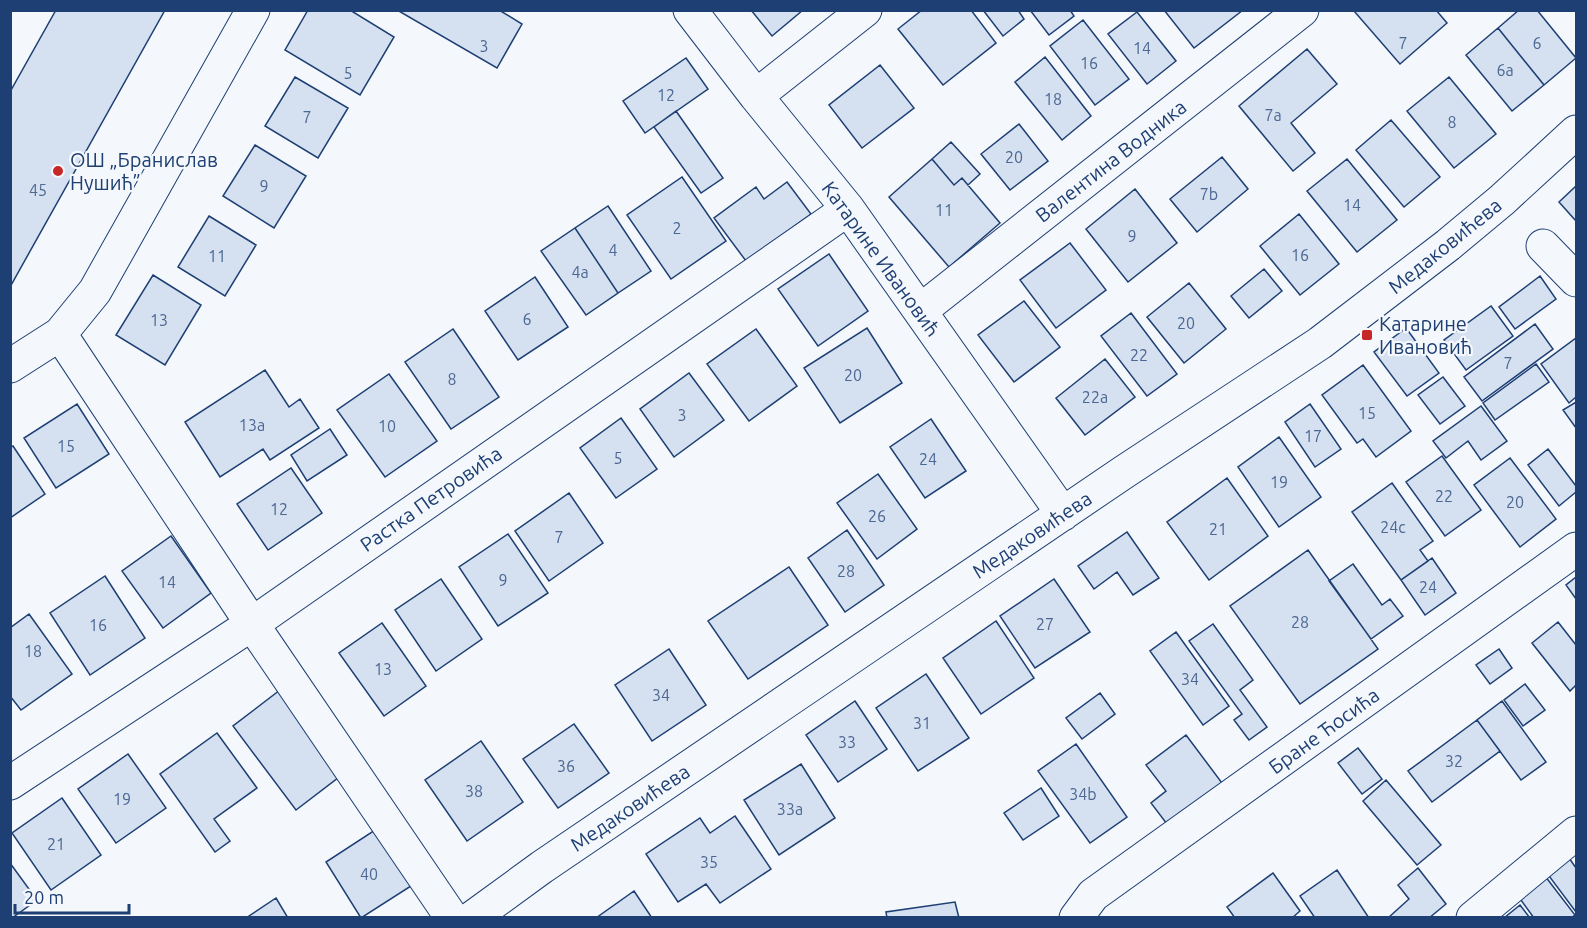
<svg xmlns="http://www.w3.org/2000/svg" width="1587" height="928" viewBox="0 0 1587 928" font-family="Ubuntu,sans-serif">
	<rect width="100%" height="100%" fill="#f4f7fb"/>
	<path fill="#d5e0f0" stroke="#1d3f73" stroke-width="1.5" d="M56,10H165L10,287V92Z
		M308,10H350L394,37L360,95L285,50Z
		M397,10H499L522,24L497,68Z
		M751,10H803L772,36Z
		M922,10H971L996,43L943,85L898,29Z
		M983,10H1018L1024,19L1003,36Z
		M1030,10H1070L1074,16L1049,35Z
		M1164,10H1243L1194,48Z
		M1436,10L1447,23L1400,64L1354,11Z
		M1519,10H1537L1576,58L1544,85L1498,28Z
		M1137,12L1176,61L1147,84L1108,34Z
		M1083,20L1129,79L1095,105L1050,46Z
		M1498,28L1544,85L1512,111L1466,55Z
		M1307,49L1337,84L1291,123L1315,153L1293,171L1239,106Z
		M1045,57L1091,116L1062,140L1015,82Z
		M686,58L708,89L645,133L623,101Z
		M880,65L914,108L862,148L829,105Z
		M295,77L348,108L318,158L265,126Z
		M1449,77L1496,134L1454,168L1407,111Z
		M676,111L723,178L701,193L654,127Z
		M1391,120L1440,177L1404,207L1356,150Z
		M1019,124L1048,161L1010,190L981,154Z
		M951,142L980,174L968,185L962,178L954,185L932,159Z
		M255,145L306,176L274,228L223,196Z
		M1222,157L1248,189L1197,232L1170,199Z
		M932,159L954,185L962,178L1000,223L949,267L889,197Z
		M1347,159L1397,220L1357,252L1307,191Z
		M682,177L726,241L671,279L627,215Z
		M787,182L811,214L746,261L714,218L756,187L764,199Z
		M1576,186V221L1559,202Z
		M1135,189L1177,243L1128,282L1086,229Z
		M608,206L651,271L618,293L575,228Z
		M1299,214L1339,264L1300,295L1260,246Z
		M209,216L256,245L225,296L178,267Z
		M575,228L618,293L586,315L541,251Z
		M1070,243L1106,290L1056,328L1020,280Z
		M829,254L868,311L818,346L778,289Z
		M1264,269L1282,291L1249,318L1231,296Z
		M153,275L201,305L165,365L116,335Z
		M1540,276L1556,299L1515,329L1499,307Z
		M535,277L568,327L518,360L485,311Z
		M1189,283L1226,329L1184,363L1147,317Z
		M1024,301L1060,347L1014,382L978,335Z
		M1491,306L1513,336L1466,370L1444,340Z
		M1131,313L1177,374L1147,396L1101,336Z
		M1535,324L1553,349L1482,401L1464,377Z
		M867,328L902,383L840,423L804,368Z
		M1406,328L1439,373L1407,396L1374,352Z
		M453,329L499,397L451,429L405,362Z
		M756,329L797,386L749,421L707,364Z
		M1576,338V397L1569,403L1541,364Z
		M1105,359L1135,397L1085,435L1056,398Z
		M1536,364L1549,382L1495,420L1483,403Z
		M1363,365L1411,431L1376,457L1363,439L1357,443L1322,395Z
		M265,370L289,407L300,399L319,428L270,460L263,449L220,477L185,422Z
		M689,373L724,420L674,457L640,409Z
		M389,374L437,441L385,477L337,410Z
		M1443,377L1465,406L1440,424L1418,395Z
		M1576,402V428L1563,410Z
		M77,404L109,454L56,488L24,438Z
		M1310,404L1341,449L1315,467L1285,422Z
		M1481,406L1507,441L1481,460L1468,441L1446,458L1433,441Z
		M621,418L657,469L616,498L580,448Z
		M931,419L966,471L925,498L890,447Z
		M330,429L347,455L307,481L291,455Z
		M1279,437L1321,497L1279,527L1238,467Z
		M13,446L45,494L10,518V448Z
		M1548,449L1576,486V492L1559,506L1528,465Z
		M1442,456L1481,510L1445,536L1406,482Z
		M1510,458L1556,519L1520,547L1474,485Z
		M291,468L322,513L268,550L237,504Z
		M878,474L917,529L877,559L837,503Z
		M1227,478L1268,536L1209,580L1167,522Z
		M1392,483L1433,541L1420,550L1428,561L1401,580L1352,512Z
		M569,493L603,543L549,581L515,531Z
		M847,530L884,585L845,612L808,558Z
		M1127,532L1159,578L1133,595L1117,572L1094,589L1078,566Z
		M508,534L548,593L498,626L459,567Z
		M171,536L211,593L163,628L122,571Z
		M1308,550L1378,649L1300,704L1230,606Z
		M1432,558L1456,593L1425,615L1401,580Z
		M1353,564L1382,605L1390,599L1403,616L1371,639L1329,581Z
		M789,567L828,625L748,679L708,621Z
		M105,576L145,638L90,675L50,613Z
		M1576,577V599L1566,585Z
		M441,579L482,639L436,671L395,610Z
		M1054,579L1090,632L1035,668L1000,616Z
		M29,614L72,674L21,710L10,696V628Z
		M996,621L1034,678L981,714L943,658Z
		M1558,622L1576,645V685L1570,691L1532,643Z
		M382,623L426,686L384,716L339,653Z
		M1213,624L1253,680L1240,690L1267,727L1249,740L1234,720L1242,714L1189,641Z
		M1176,632L1229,706L1203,725L1150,651Z
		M669,649L706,705L652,741L615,685Z
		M1499,649L1512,668L1490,684L1476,665Z
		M926,674L969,738L918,771L876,708Z
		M1525,684L1545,710L1523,726L1504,700Z
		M280,690L343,774L296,810L233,726Z
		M1100,693L1115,714L1082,739L1066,718Z
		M855,701L887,749L838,782L806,735Z
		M1502,701L1546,762L1521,780L1477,720Z
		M1477,720L1500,751L1432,802L1408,771Z
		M574,724L609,773L558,808L523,759Z
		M217,733L257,788L214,819L230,841L215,852L160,774Z
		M1186,735L1228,791L1173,832L1151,803L1166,791L1146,765Z
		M481,741L523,802L467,841L425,780Z
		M1076,744L1127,817L1090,843L1038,771Z
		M1358,748L1382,779L1362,794L1338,763Z
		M128,754L166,808L116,843L78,789Z
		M801,764L835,818L779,855L744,800Z
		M1386,780L1441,845L1417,865L1363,801Z
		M1041,788L1059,816L1023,840L1004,813Z
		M62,798L101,855L51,890L12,833Z
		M735,816L771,869L720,903L706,884L678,902L646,854L700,818L710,833Z
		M375,830L411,886L361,918L326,862Z
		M1567,855L1576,868V912L1546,872Z
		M10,863L37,900L12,918H10Z
		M1418,868L1446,904L1429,918H1388L1409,899L1398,885Z
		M1337,870L1369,918H1315L1300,896Z
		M1273,873L1300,911L1292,918H1235L1227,907Z
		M1545,876L1575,915L1571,918H1534L1518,896Z
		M634,891L652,918H596Z
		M276,898L288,918H246Z
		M955,902L959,918H887L886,912Z
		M1520,905L1530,918H1504Z"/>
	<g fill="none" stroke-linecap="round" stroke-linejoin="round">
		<g stroke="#1d3f73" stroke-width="35">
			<path id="street" d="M690,10L756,96L848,209L1063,514
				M756,96L865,10
				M1543,246L1576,280
				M920,311L1302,10
				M60,334L252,624L452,918
				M10,366L60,334L95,291L253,10
				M10,783L252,624L848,209
				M472,918L542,867L1124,472L1320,343L1448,245L1502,200L1576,132
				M1076,918L1093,895L1576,549
				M1473,918L1576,833"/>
		</g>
		<use href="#street" stroke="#f4f7fb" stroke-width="33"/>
	</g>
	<g fill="#c62828" stroke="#f4f7fb" stroke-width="2">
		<circle cx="58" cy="171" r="6"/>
		<rect x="1361" y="329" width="12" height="12" rx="3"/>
	</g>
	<g text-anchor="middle" stroke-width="4.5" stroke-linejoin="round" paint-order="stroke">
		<g font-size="16" fill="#4b6792">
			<text x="1403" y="49">7</text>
			<text x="1537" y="49">6</text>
			<text x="484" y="52">3</text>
			<text x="1142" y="54">14</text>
			<text x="1089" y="69">16</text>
			<text x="1505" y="76">6a</text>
			<text x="348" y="79">5</text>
			<text x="666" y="101">12</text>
			<text x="1053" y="105">18</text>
			<text x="1273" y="121">7a</text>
			<text x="307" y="123">7</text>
			<text x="1452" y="128">8</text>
			<text x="1014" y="163">20</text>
			<text x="264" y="192">9</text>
			<text x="38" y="196">45</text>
			<text x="1209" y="200">7b</text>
			<text x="1352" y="211">14</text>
			<text x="944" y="216">11</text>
			<text x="677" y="234">2</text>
			<text x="1132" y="242">9</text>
			<text x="613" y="256">4</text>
			<text x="1300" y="261">16</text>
			<text x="217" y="262">11</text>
			<text x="580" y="278">4a</text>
			<text x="527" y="325">6</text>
			<text x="159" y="326">13</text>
			<text x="1186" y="329">20</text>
			<text x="1139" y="361">22</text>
			<text x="1508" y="369">7</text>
			<text x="853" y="381">20</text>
			<text x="452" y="385">8</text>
			<text x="1095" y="403">22a</text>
			<text x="1367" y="419">15</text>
			<text x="682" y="421">3</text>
			<text x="252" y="431">13a</text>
			<text x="387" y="432">10</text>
			<text x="1313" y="442">17</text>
			<text x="66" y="452">15</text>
			<text x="618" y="464">5</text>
			<text x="928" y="465">24</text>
			<text x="1279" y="488">19</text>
			<text x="1444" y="502">22</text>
			<text x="1515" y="508">20</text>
			<text x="279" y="515">12</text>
			<text x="877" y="522">26</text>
			<text x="1393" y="533">24c</text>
			<text x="1218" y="535">21</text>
			<text x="559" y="543">7</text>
			<text x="846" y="577">28</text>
			<text x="503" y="586">9</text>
			<text x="167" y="588">14</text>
			<text x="1428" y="593">24</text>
			<text x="1300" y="628">28</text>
			<text x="1045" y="630">27</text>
			<text x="98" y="631">16</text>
			<text x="33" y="657">18</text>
			<text x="383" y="675">13</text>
			<text x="1190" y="685">34</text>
			<text x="661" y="701">34</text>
			<text x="922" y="729">31</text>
			<text x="847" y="748">33</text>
			<text x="1454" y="767">32</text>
			<text x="566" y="772">36</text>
			<text x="474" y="797">38</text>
			<text x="1083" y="800">34b</text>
			<text x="122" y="805">19</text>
			<text x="790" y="815">33a</text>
			<text x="56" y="850">21</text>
			<text x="709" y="868">35</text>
			<text x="369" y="880">40</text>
		</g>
		<g font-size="20" fill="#1d3f73" stroke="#f4f7fb" text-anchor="start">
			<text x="70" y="167">ОШ „Бранислав<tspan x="70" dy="23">Нушић”</tspan></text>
			<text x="1379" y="331">Катарине<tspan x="1379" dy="23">Ивановић</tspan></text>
		</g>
		<g font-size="20" fill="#1d3f73" stroke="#f4f7fb">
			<text transform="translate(1111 161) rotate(-38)" y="7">Валентина Водника</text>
			<text transform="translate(1445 246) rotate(-39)" y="7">Медаковићева</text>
			<text transform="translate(881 259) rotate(54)" y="7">Катарине Ивановић</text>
			<text transform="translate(431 499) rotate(-35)" y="7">Растка Петровића</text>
			<text transform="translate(1032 535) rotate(-34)" y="7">Медаковићева</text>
			<text transform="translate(1324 731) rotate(-36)" y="7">Бране Ћосића</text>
			<text transform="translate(630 808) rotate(-34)" y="7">Медаковићева</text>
		</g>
	</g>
	<rect width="1587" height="928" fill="none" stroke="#1d3f73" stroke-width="24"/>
	<path d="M15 904v9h114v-9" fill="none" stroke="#1d3f73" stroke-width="3"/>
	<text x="24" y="904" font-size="18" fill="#1d3f73" stroke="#f4f7fb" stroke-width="4.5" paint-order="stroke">20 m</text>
</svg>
